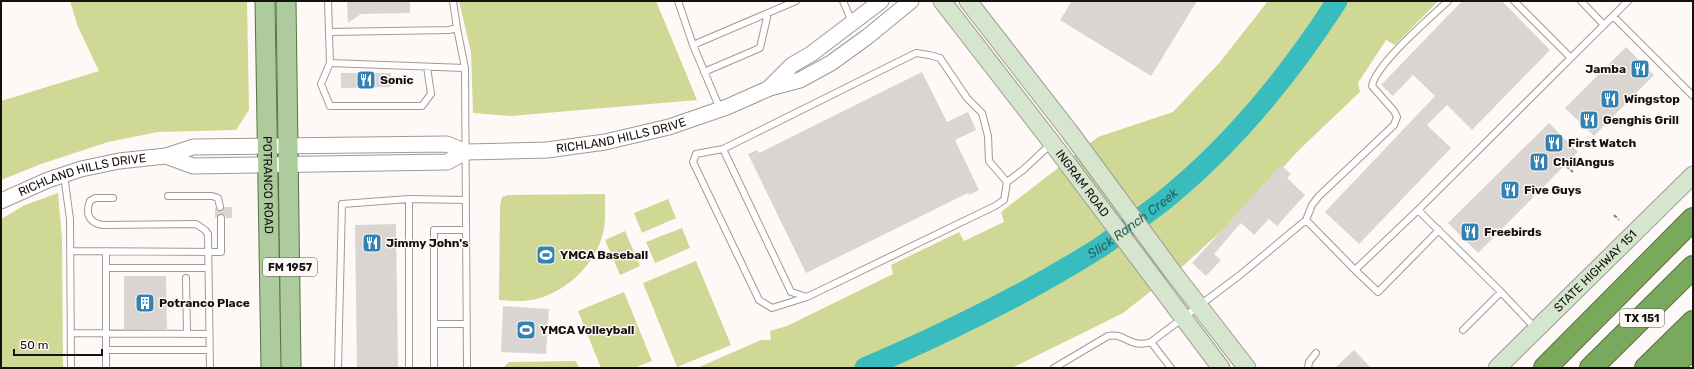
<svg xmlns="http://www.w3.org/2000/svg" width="1694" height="369" viewBox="0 0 1694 369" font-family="Rubik,sans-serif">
	<rect width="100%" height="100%" fill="#fef9f6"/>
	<path fill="#cfd995" d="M70,1H247L249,110L236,130L158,132L108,142L41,164L1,180V101L99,71L78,27Z
		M459,1H656L697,100L511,116L473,113L471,52Z
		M1268,1H1438L1395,45L1386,40L1358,83L1360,92L1300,149L1242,212L1182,267L1123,313L1012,368H697L761,340H771L770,331L787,326L893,274L891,265L959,232L964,241L1004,222L1001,212L1098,137L1173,112L1220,62Z
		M58,193L62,238L63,368H1V219L25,205Z
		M605,194C605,207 606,221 603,233C596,264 566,292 536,299C524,302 511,301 499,300L500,206L502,197L508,195Z
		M668,199L676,218L642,233L634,213Z
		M682,228L690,248L655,263L646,242Z
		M625,231L640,266L620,275L605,240Z
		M696,261L731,345L677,367L643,283Z
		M624,292L652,361L634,368H601L578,311Z
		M576,361L579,368H503L509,362Z"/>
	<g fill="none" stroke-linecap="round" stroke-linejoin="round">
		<path stroke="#38bcbd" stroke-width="21" id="s1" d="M865,368C946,333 1025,295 1099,248C1113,239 1126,228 1139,219C1151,210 1164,201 1175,191C1239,137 1292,71 1337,1"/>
	</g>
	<path fill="#dbd5d1" d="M347,1H410V13L361,14L348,23Z
		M1072,1H1197L1151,76L1060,20Z
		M1462,1H1502L1550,50L1472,130L1447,105L1427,125L1451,148L1359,244L1325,212L1435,96L1413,75L1393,96L1381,85Z
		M1626,47L1654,75L1594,136L1565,108Z
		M922,72L947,122L968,112L976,130L955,140L979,190L969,195L968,193L806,273L748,154L757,150L759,153Z
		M341,73H391V87L341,88Z
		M1549,123L1578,152L1478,253L1448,223Z
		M1281,165L1291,174L1287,178L1305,195L1277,226L1269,219L1254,235L1241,223L1214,254L1221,260L1206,276L1192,263Z
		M215,207L217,210L221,211L223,210L224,207H232V218H226L225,215L221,214L215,218Z
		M396,224L398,368H357L355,225Z
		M124,276H166L167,329H124Z
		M503,306L549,309L546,354L501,352Z
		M1354,350L1371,368H1335Z"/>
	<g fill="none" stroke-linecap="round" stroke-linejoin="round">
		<g stroke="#a09a96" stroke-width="8">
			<path id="service" d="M328,1L330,63L465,68L467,368
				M453,1L457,28
				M678,1L693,45
				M843,1L852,22
				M1514,1L1571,58
				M1581,1L1604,25
				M1613,16L1693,96
				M329,32L449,30L457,28L465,68
				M330,63L321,84L330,106H422L431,94L427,67
				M704,72L760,48L768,13
				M720,109L693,45L796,1
				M723,149L696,154L693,162L759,300L772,308L807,297L995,206L1004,200L1007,182L1023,170L1052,143
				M64,175L70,219L71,368
				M168,196H212L218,198L220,207
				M113,198H95L90,201C85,214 89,223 103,225L196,224L205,230L208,234L210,368
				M1418,210L1501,292L1535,328
				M1306,220L1312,205L1319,196L1394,125L1397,117L1394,111L1372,86C1376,64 1430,18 1448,1
				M71,251L221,252V218
				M107,268H208
				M1355,270L1378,292L1439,230
				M186,278L187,333
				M807,297L791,292L723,149L916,53L929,55L940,58L967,98L982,113L988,136L989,161L1007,182
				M434,324H467
				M1463,330L1501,292
				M71,333L209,334
				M1151,342L1171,368
				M106,350H209
				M106,368V252
				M338,368L342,204L409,199L466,200
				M409,368V199
				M434,368V230H466
				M1054,368L1108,336C1125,332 1129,349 1151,342L1240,275L1306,220L1355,270L1418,210L1628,1
				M1308,368L1309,362L1316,353"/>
		</g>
		<g stroke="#a09a96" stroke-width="17">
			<g id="tertiary">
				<path d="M770,87L792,65L811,54L881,1"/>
				<path d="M166,156L193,166L447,162L466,152"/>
				<path id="s2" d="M1,201L48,180L81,169L119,161L166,156L193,147L447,144L466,152L547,150L605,142L669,127L727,107L770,88L800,80L831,63L867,37L911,1"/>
			</g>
		</g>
		<g stroke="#a09a96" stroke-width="19">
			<g id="secondary">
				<path id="s3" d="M942,1L1052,143L1221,368"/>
				<path d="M968,1L1069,131L1172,271L1247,368"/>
				<path id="s4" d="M1497,368L1693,175"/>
			</g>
		</g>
		<g stroke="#557442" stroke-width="21">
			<g id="primary">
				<path id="s5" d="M265,1L271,368"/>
				<path d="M286,1L291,368"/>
			</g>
		</g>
		<g stroke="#557442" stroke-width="24">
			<path id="motorway" d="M1545,368L1693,219
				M1591,368L1693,267
				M1646,368L1693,322
				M1669,368L1693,348"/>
		</g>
		<path stroke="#868380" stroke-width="2" stroke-dasharray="4 2" stroke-linecap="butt" d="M1566,166L1573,172
			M1614,215L1619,220"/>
		<use href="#service" stroke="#fff" stroke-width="6"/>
		<use href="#tertiary" stroke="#fff" stroke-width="15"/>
		<use href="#secondary" stroke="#d6e5ce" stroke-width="17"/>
		<use href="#primary" stroke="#aecb9e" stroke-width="19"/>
		<use href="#motorway" stroke="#78a95d" stroke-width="22"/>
	</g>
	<defs>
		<g id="restaurant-square" transform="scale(1)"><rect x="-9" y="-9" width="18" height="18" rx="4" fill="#3481b3" stroke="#fef9f6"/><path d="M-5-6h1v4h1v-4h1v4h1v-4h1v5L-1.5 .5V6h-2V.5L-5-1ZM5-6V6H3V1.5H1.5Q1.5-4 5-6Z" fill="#fff"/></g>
		<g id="stadium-square" transform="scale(1)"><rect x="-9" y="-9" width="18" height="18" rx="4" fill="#3481b3" stroke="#fef9f6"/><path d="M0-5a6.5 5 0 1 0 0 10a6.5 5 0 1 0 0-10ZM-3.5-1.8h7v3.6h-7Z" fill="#fff"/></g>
		<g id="building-square" transform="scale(1)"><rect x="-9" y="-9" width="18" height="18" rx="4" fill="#3481b3" stroke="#fef9f6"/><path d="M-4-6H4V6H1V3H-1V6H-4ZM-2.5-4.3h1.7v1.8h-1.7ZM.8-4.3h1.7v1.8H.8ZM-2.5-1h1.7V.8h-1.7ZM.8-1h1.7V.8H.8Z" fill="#fff"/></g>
	</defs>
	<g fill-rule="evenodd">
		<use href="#restaurant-square" x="1640" y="69"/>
		<use href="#restaurant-square" x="366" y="80"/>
		<use href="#restaurant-square" x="1610" y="99"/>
		<use href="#restaurant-square" x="1589" y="120"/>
		<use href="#restaurant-square" x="1554" y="143"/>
		<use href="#restaurant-square" x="1539" y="162"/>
		<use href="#restaurant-square" x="1510" y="190"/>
		<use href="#restaurant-square" x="1470" y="232"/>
		<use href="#restaurant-square" x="372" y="243"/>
		<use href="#stadium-square" x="546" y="255"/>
		<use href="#building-square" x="145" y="303"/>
		<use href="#stadium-square" x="526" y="330"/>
	</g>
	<g text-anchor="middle" stroke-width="3" stroke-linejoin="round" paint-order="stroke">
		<g fill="#fef9f6" stroke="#5a5755" stroke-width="1">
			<rect x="263" y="258" width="54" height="18" rx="3"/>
			<rect x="1620" y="309" width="44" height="18" rx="3"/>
		</g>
		<g font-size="11" font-weight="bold" fill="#141210">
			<text x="290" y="271">FM 1957</text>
			<text x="1642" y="322">TX 151</text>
		</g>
		<g font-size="12" font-weight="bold" fill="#141210" stroke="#fef9f6" text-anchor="start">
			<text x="1626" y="73" text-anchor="end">Jamba</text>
			<text x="380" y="84">Sonic</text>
			<text x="1624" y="103">Wingstop</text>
			<text x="1603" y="124">Genghis Grill</text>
			<text x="1568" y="147">First Watch</text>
			<text x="1553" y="166">ChilAngus</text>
			<text x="1524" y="194">Five Guys</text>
			<text x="1484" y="236">Freebirds</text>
			<text x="386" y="247">Jimmy John's</text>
			<text x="560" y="259">YMCA Baseball</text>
			<text x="159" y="307">Potranco Place</text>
			<text x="540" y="334">YMCA Volleyball</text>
		</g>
		<g font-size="12" fill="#141210" stroke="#fef9f6">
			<text dy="4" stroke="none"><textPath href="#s2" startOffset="632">RICHLAND HILLS DRIVE</textPath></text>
			<text dy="4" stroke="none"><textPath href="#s2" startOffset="86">RICHLAND HILLS DRIVE</textPath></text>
			<text dy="4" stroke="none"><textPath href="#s3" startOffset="230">INGRAM ROAD</textPath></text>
			<text dy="4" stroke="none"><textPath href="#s5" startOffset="184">POTRANCO ROAD</textPath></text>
			<text dy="4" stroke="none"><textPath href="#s4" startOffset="138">STATE HIGHWAY 151</textPath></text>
		</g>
		<g font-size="13" font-style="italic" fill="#2a5f5f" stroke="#fef9f6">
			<text dy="5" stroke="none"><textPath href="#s1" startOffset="305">Slick Ranch Creek</textPath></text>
		</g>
	</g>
	<rect width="1694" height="369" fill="none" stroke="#141210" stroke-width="4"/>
	<path d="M14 349v6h88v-6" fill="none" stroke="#141210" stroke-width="2"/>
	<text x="20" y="349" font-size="12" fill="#141210" stroke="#fef9f6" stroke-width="3" paint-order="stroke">50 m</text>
</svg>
